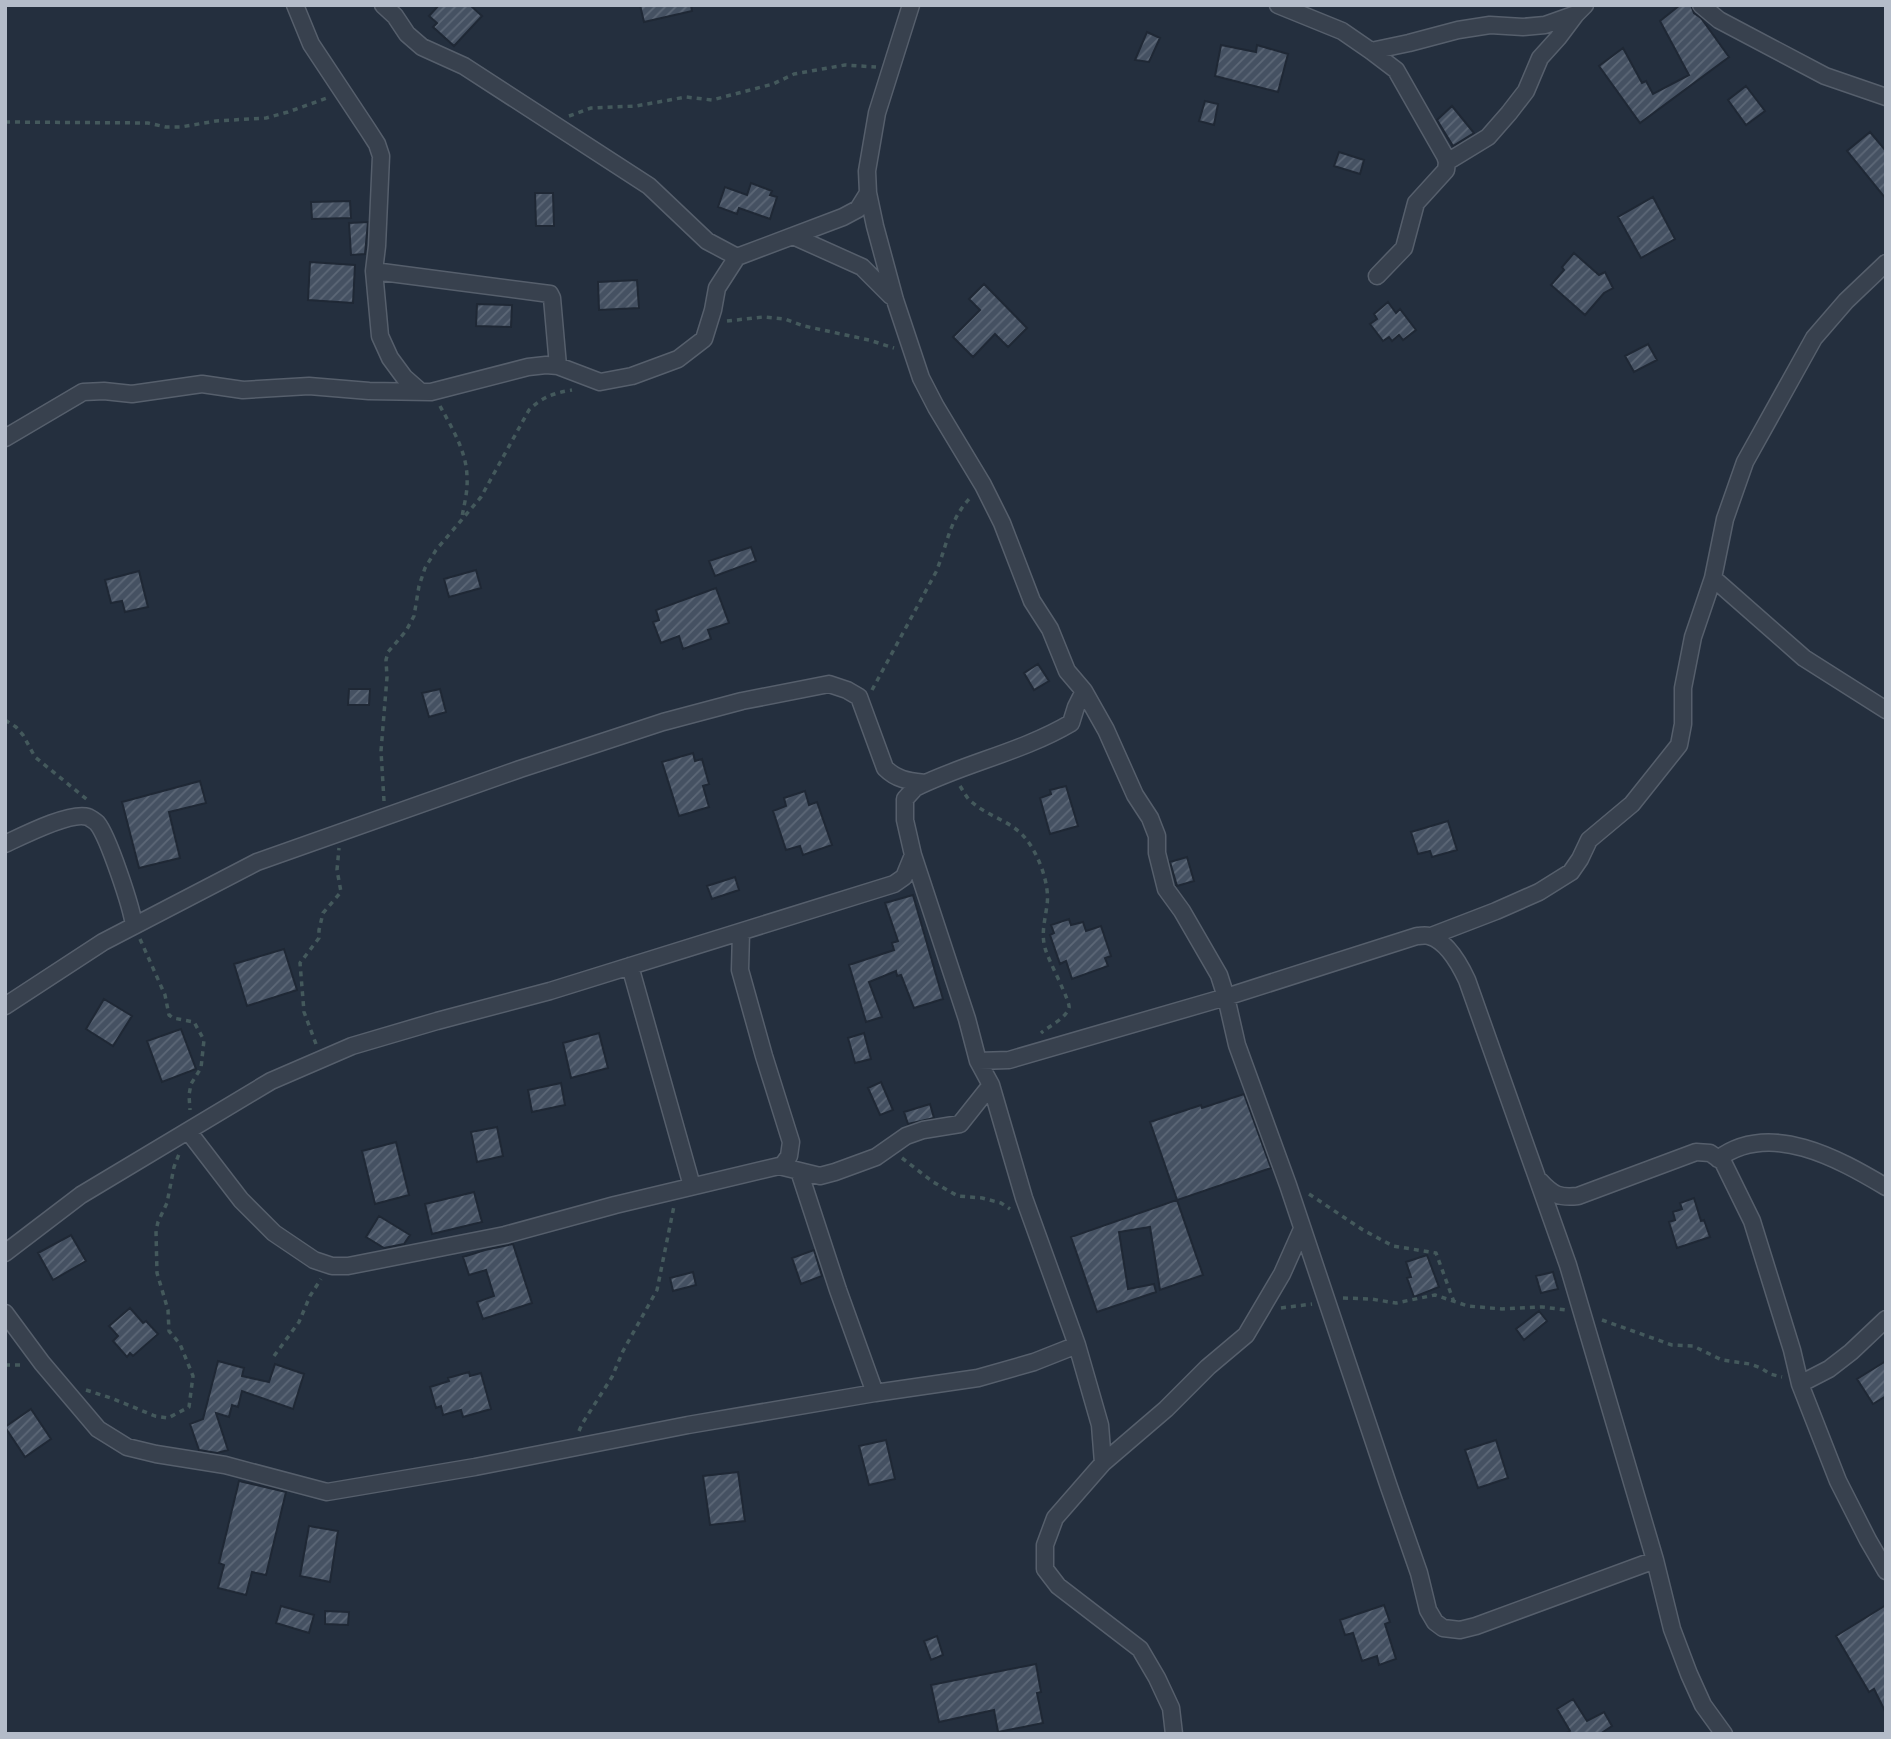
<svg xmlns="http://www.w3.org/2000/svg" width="1891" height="1739" viewBox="0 0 1891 1739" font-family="'Nunito Sans',sans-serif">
	<defs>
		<pattern id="building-hatch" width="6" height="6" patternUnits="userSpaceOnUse" patternTransform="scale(1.75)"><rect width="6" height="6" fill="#455162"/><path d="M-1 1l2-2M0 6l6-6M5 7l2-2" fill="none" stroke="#5d6877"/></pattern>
	</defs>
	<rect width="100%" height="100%" fill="#242f3e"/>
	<path fill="url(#building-hatch)" stroke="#1f2835" stroke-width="2" d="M439,5H470L482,16L454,46L433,27L437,23L429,16Z
		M640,5H691L692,11L644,22Z
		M1680,5H1691L1694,13L1701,18L1729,57L1640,123L1599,66L1623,48L1642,83L1646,81L1653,94L1689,75L1660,21Z
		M1147,32L1160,38L1149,62L1135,60Z
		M1221,45L1256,52L1257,45L1288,54L1278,92L1215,76Z
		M1746,86L1765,111L1746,125L1728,100Z
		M1205,101L1218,104L1214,125L1199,121Z
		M1452,106L1474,133L1453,146L1437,120Z
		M1870,132L1886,151V199L1847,151Z
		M1339,152L1364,160L1360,174L1334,166Z
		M751,183L772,191L770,195L777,197L770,219L739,208L737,214L718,207L725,187L747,195Z
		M535,193H553L554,226H536Z
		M1653,197L1675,239L1641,258L1618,217Z
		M350,201L351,218L312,219L311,202Z
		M368,222L365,254L351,255L349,223Z
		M1574,253L1599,275L1605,272L1613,288L1604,293L1585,315L1551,285L1564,270L1562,267Z
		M310,262L355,265L353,303L308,300Z
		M637,280L639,308L599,310L598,282Z
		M984,284L1027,328L1008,347L995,334L973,357L953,337L980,310L969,299Z
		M1388,302L1396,313L1400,309L1416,330L1403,340L1399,335L1392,341L1389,337L1383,341L1370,324L1377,319L1374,314Z
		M477,304L512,305L511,327L476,326Z
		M1648,344L1657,360L1634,372L1625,356Z
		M751,547L756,561L715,576L709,561Z
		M476,570L481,588L449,597L444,579Z
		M139,571L148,607L125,612L122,601L111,603L105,580Z
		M716,588L729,623L708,630L711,639L683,649L679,636L661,643L653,622L659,620L656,610Z
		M1038,664L1049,681L1034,690L1024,673Z
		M349,689H370L369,705H348Z
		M440,689L446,712L429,717L422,693Z
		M693,753L695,761L702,759L709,784L703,786L709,807L679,816L662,762Z
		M200,781L206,803L169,812L180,858L139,868L122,802Z
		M1066,786L1078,826L1050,834L1040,798L1051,794L1050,790Z
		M805,791L809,805L817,802L832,845L803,855L800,846L786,850L773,811L786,806L784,798Z
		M1448,821L1457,850L1432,857L1430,851L1418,854L1411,832Z
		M1187,857L1194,881L1177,886L1170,862Z
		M735,877L739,890L712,899L707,886Z
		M913,895L943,999L914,1008L901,975L897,976L896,971L869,982L882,1017L866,1022L849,965L894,950L892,943L898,941L885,903Z
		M1069,919L1071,925L1083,922L1086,931L1101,926L1111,956L1105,958L1108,966L1072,979L1066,961L1060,964L1050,935L1054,933L1051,925Z
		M284,949L297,990L247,1006L234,964Z
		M104,999L132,1016L113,1046L86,1029Z
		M181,1029L196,1069L162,1082L147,1041Z
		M599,1033L608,1068L571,1078L563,1043Z
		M864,1033L871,1059L855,1063L848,1038Z
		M881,1082L893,1110L880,1115L868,1088Z
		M561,1083L565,1105L532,1112L528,1090Z
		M1244,1094L1271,1168L1177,1200L1203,1275L1160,1290L1150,1227L1119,1232L1128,1289L1154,1284L1156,1292L1097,1312L1071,1237L1177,1200L1150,1122L1201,1105L1202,1108Z
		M930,1104L934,1118L908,1124L904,1112Z
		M497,1127L503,1156L477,1162L471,1132Z
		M396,1142L409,1195L375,1204L362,1151Z
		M474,1192L482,1222L432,1234L425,1204Z
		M1694,1198L1701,1221L1704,1220L1710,1237L1677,1248L1669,1222L1675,1220L1673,1212L1682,1209L1680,1203Z
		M379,1216L410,1235L404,1244L384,1248L366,1237Z
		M71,1235L86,1261L53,1280L38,1253Z
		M513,1244L532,1303L483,1319L477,1302L494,1296L486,1270L469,1275L463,1257L485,1250Z
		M814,1250L822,1276L801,1284L792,1258Z
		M1427,1255L1439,1287L1414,1297L1407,1278L1411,1277L1406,1262Z
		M693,1272L696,1285L673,1291L670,1278Z
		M1553,1272L1558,1289L1541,1293L1536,1276Z
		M130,1308L143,1323L146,1321L158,1334L133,1356L130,1353L127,1357L113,1341L118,1336L109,1326Z
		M1539,1311L1547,1321L1524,1340L1516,1329Z
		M218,1361L244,1368L242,1376L269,1382L275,1364L304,1374L293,1409L242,1391L238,1407L232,1405L229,1417L216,1413L228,1450L217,1453L199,1450L190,1424L203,1419Z
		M1886,1361V1396L1873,1404L1857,1379Z
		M469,1372L470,1376L481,1373L491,1409L463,1417L461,1410L443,1415L441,1406L436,1408L430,1387L449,1381L448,1378Z
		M31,1409L51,1439L25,1457L5,1427Z
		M886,1440L895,1479L869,1485L859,1446Z
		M1496,1440L1508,1478L1478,1488L1465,1450Z
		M738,1472L745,1521L710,1525L703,1476Z
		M239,1481L286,1492L266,1575L252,1572L246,1595L218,1588L224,1565L219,1563Z
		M309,1526L338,1531L330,1582L300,1576Z
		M1384,1605L1390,1622L1385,1624L1396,1659L1379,1665L1377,1656L1362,1661L1353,1633L1345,1635L1340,1620Z
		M1886,1605V1713L1874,1689L1869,1692L1836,1636Z
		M281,1606L314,1615L309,1633L276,1623Z
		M325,1611L349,1612L348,1625L325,1624Z
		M937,1636L943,1655L931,1660L924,1641Z
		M1036,1664L1041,1692L1037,1693L1043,1723L998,1732L994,1710L939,1722L931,1685Z
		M1573,1699L1587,1721L1604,1712L1612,1726L1600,1734H1565L1570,1731L1557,1709Z"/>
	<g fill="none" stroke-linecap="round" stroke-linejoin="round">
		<g stroke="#565f6c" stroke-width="19">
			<path id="minor" d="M295,5L311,44L368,130L377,144L381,156L377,246L374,271L380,336L390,358L404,377L421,392
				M383,5L395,16L407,34L422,47L464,66L649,186L707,241L737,257
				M911,5L877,113L867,171L868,193L875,226L895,300L921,378L936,407L983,485L1002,523L1032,601L1050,629L1067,671L1084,691L1076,707L1071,723C1022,752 965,763 915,788L905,799V820L913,855L967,1019L978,1061L991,1085L1024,1198L1077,1345L1100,1425L1103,1463L1055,1518L1045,1545V1569L1058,1586L1140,1649L1157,1678L1171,1708L1174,1734
				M1278,5L1342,31L1371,51L1396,70L1445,156L1447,162L1446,170L1416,203L1404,248L1377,276
				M1701,5L1719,20L1825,76L1886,97
				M1371,51L1409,43L1458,30L1490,25L1523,27L1545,25L1576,14L1585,5
				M1447,162L1488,137L1509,113L1526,91L1540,58L1558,38L1576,14
				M793,236L862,267L891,296
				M374,271L550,294L552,298L558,366
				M5,438L83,392L104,391L132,394L202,384L243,390L309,386L369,391L431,392L528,367L546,365L558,366L600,382L632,376L678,359L704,339L713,310L717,288L737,257L843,217L858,209L868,193
				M1713,578L1804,658L1886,710
				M1084,691L1106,730L1135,795L1150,818L1157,836V853L1166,889L1182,911L1219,975L1226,997L1237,1045L1288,1185L1389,1487L1419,1573L1428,1610L1435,1622L1443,1628L1460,1630L1476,1626L1655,1560
				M5,844C22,836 71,811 88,817C89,817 96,822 97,823C108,836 132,908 134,926
				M741,932L740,970L764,1056L791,1142L789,1156L782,1166
				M1431,936L1496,911L1539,892L1571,872L1580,859L1589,840L1632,804L1679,745L1683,724V688L1693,637L1713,578L1725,519L1745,462L1814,338L1846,301L1886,263
				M630,966L692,1186
				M5,1006L103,942L257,862L520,769L663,722L742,701L829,684L847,690L859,697L885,768C897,780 909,781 925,783
				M978,1061L1009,1060L1226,997L1417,936C1421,936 1425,935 1429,936C1447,941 1460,965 1467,980L1568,1265L1655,1560L1672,1629L1689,1674L1703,1705L1724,1734
				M188,1131L241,1200L274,1233L314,1260L332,1266H348L505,1235L615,1205L779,1166L820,1176L835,1172L876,1157L906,1136L923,1130L960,1124L991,1085
				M1718,1159C1770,1120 1839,1159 1886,1187
				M799,1171L838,1290L875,1393
				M1540,1181C1553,1195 1559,1198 1578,1196L1696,1152L1710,1153L1723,1162L1752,1221L1792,1350L1800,1384L1838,1481L1868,1540L1886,1571
				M5,1253L81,1195L271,1081L352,1046L437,1021L550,991L894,884L904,877L913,855
				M5,1313L42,1363L98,1429L127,1447L156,1454L225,1465L327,1492L475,1467L688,1425L875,1393L978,1378L1034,1362L1077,1345
				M1800,1384L1829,1369L1851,1352L1886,1319
				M1103,1463L1166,1409L1208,1367L1246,1335L1282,1274L1302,1229"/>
		</g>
		<path stroke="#44595c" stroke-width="3.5" stroke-dasharray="5 5" stroke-linecap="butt" d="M569,116L591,108L636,106L686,97L712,100L773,84L794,74L845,65L876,67
			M5,122L148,123L166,127H181L216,121L266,118L288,112L327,98
			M727,321L763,317L785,319L804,326L869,340L894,348
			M440,406C452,428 467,452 467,478C468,491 464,505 462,517
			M872,690L936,572C948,543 949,519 972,496
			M5,720L16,727L23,735L35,757L90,802
			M960,786C964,792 967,799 973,803C989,817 1012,821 1026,839C1039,855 1050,885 1047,905C1045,921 1041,933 1045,948C1048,960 1071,1002 1069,1008C1065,1019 1049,1026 1041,1033
			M384,801L381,751L387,677L386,660L388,652L406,631L414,616L419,586L425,568L436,550L481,497L529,410C542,397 554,393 572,390
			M140,939L165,995L169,1015L173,1018L194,1022L204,1040L201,1068L191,1084L189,1095L190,1110
			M316,1044L304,1012L300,963L319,938V930L323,913L341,892L337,870L339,848
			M902,1158L933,1182L958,1196L982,1198L1001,1203L1010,1209
			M1309,1194L1363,1230L1393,1246L1436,1253L1454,1302
			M1343,1298L1371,1299L1396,1303L1435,1295L1468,1306L1502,1309L1542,1307L1566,1310
			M1281,1308L1312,1304
			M1602,1320L1672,1345L1693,1346L1722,1360L1750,1364L1761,1368L1770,1374L1782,1377
			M274,1356L299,1322L310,1296L321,1279
			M5,1365H23
			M86,1390L111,1398L155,1416L168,1418L189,1407L193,1376L180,1344L169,1331L168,1310L157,1273L156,1231L158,1222L167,1203L174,1167L179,1154
			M579,1431L582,1424L612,1377L623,1351L657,1290L674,1206"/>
		<use href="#minor" stroke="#38414e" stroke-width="16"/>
	</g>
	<rect width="1891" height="1739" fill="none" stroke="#b4bcc9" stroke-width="14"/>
</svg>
